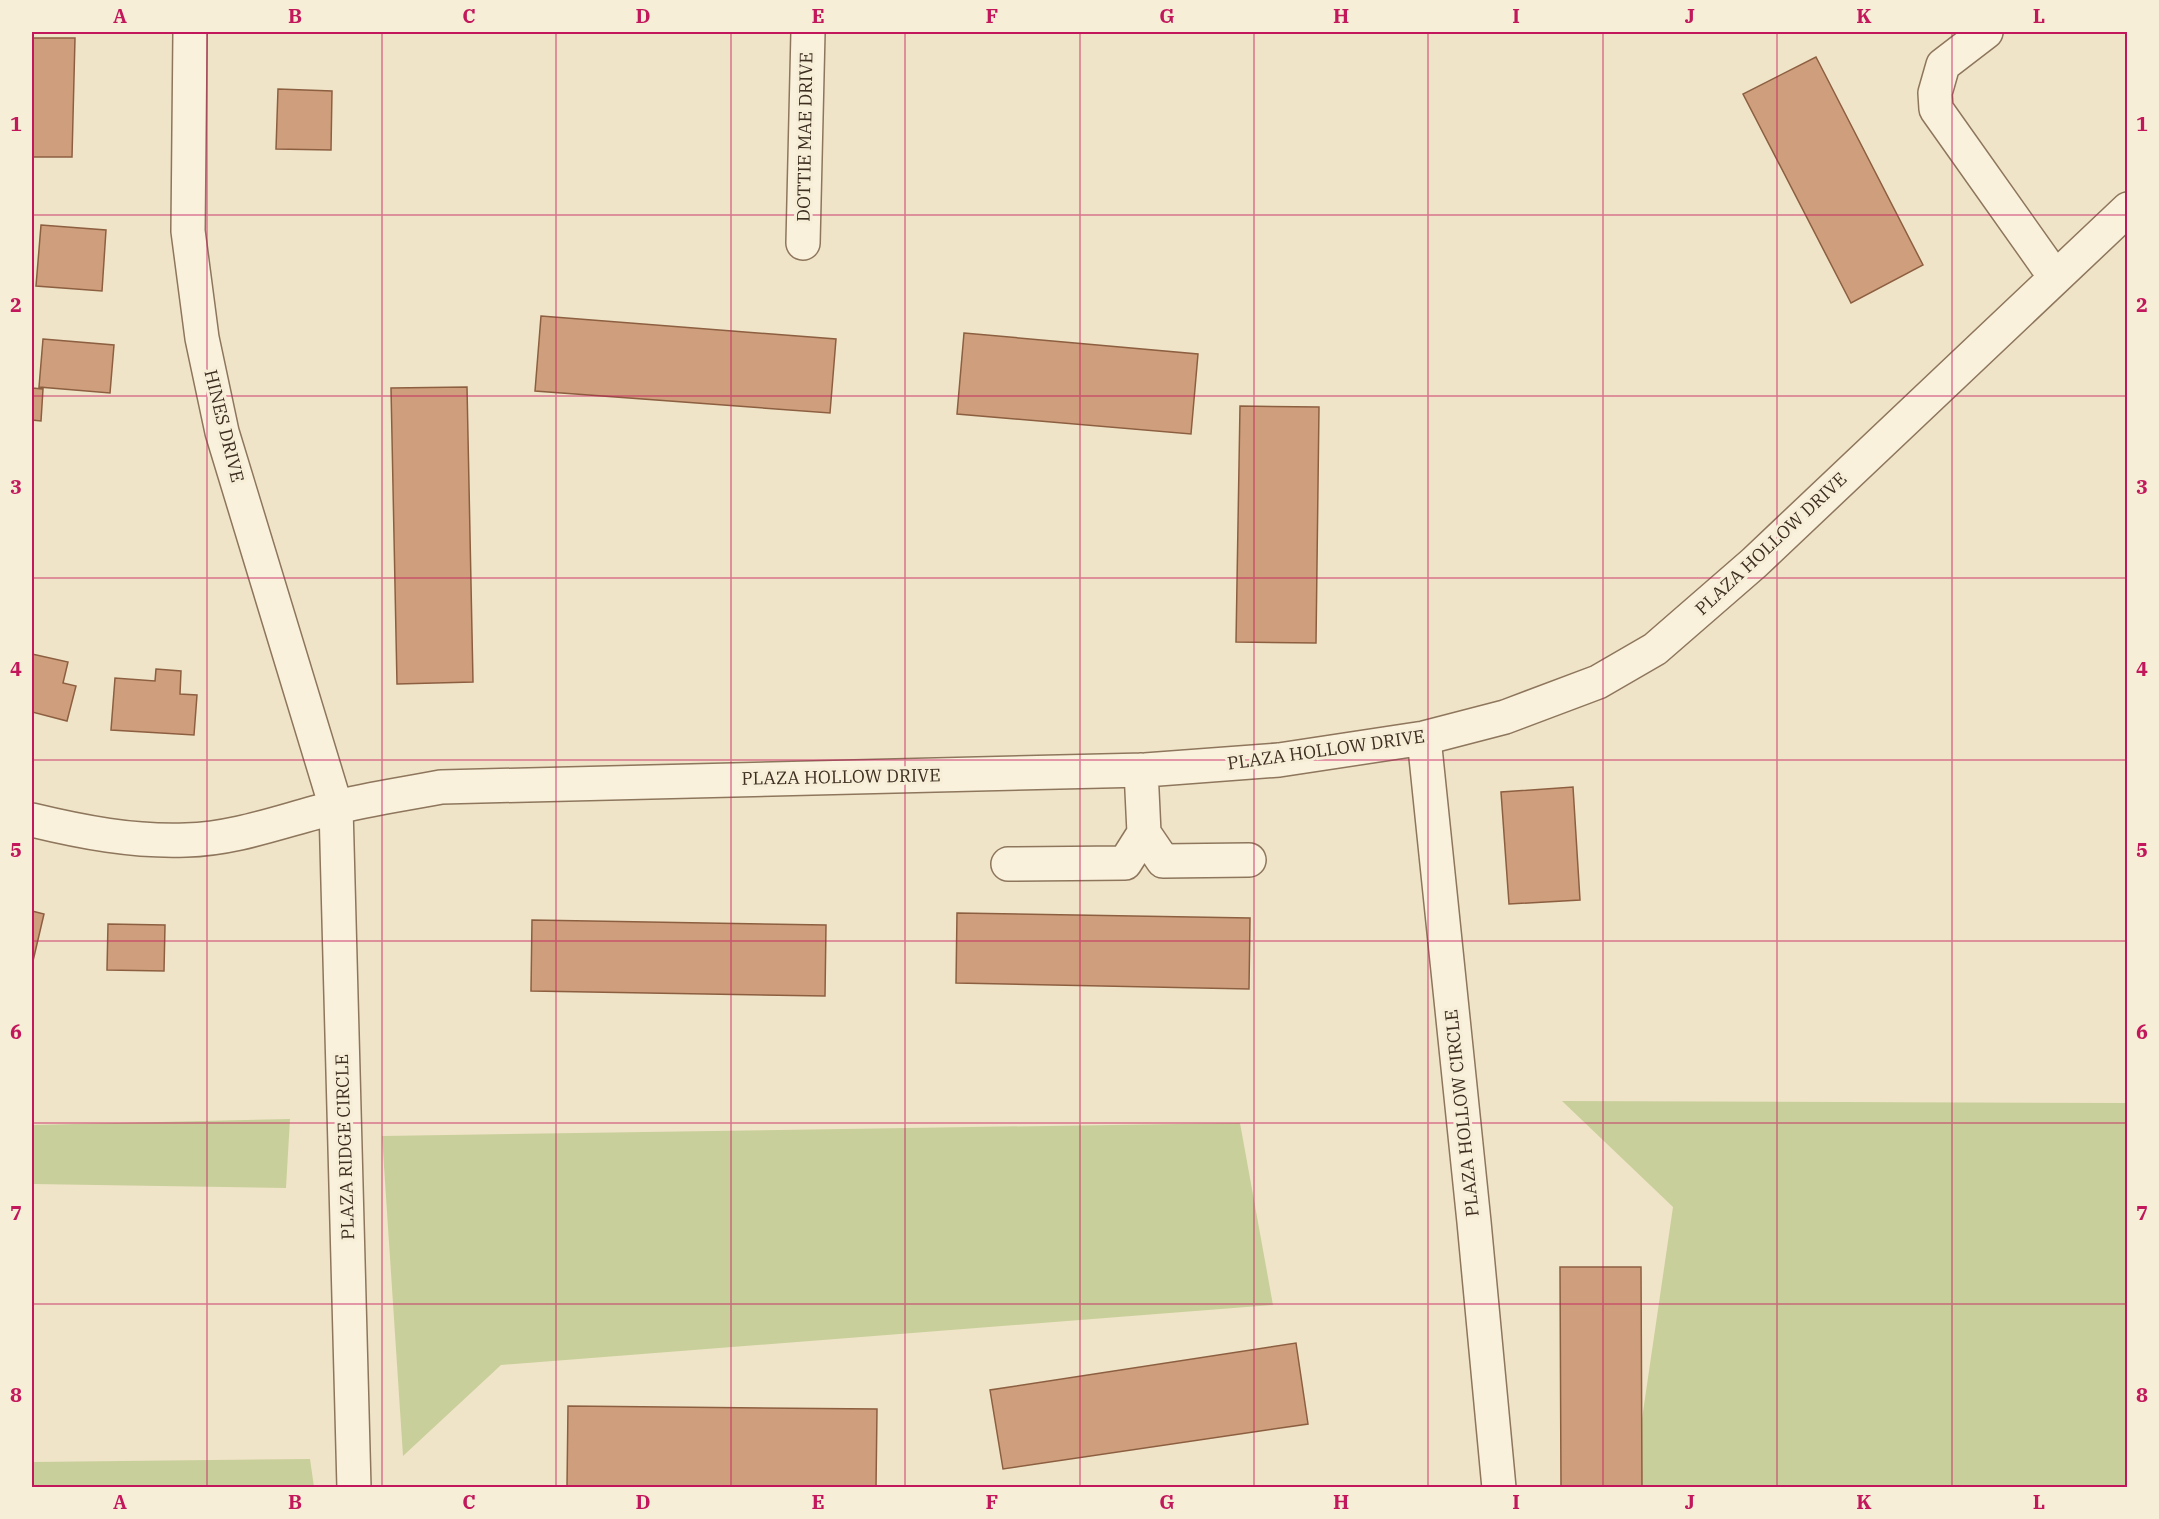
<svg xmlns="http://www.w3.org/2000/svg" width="2159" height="1519" viewBox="0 0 2159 1519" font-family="'IBM Plex Serif',serif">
	<rect width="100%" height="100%" fill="#f0e4c8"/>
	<path fill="#c9cf9b" d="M1562,1101L2127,1103V1487H1632L1673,1207Z
		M290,1119L286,1188L32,1184V1125Z
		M1240,1123L1273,1305L501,1365L403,1456L382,1136Z
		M310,1459L314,1487H32V1462Z"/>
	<path fill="#cf9f7d" stroke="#8d5f41" stroke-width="1.5" d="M32,38H75L72,157H32Z
		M1816,57L1923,265L1851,303L1743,94Z
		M278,89L332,91L331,150L276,149Z
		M41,225L106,230L102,291L36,286Z
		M541,316L836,339L830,413L535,391Z
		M964,333L1198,354L1191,434L957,414Z
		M43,339L114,345L110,393L39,387Z
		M467,387L473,682L397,684L391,388Z
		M32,388L43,389L41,421L32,420Z
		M1240,406L1319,407L1316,643L1236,642Z
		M32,654L68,662L63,683L76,686L67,721L32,712Z
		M156,669L181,671L180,694L197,695L194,735L111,730L115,678L155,681Z
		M1573,787L1580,900L1509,904L1501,792Z
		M32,911L44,914L33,961L32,960Z
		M957,913L1250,918L1249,989L956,983Z
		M532,920L826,925L825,996L531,991Z
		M108,924L165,925L164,971L107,970Z
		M1560,1267H1641L1642,1488H1561Z
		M1296,1343L1308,1424L1003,1469L990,1390Z
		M568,1406L877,1409L876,1488L567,1487Z"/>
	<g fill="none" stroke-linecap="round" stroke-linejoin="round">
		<g stroke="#8d765c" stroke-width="36">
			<path id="minor" d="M190,32L188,231L202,338L222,432L336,807L354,1488
				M1986,32L1943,65L1935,93L1936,109L2055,277
				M803,243L808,32
				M1424,738L1474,1222L1499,1488
				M32,820C82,832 133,842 186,840C236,839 284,820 333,808C369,799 405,794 441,787L1145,770L1279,760L1424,738L1505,717L1598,682L1655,649L1754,563L2128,209
				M1144,833L1163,861L1249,860
				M1008,864L1125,863L1144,833L1141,770"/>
		</g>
		<use href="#minor" stroke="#faf1dc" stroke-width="33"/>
	</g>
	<path fill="none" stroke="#c2185b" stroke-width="1.5" stroke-opacity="0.55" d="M207,32V1488M382,32V1488M556,32V1488M731,32V1488M905,32V1488M1080,32V1488M1254,32V1488M1428,32V1488M1603,32V1488M1777,32V1488M1952,32V1488M32,215H2128M32,396H2128M32,578H2128M32,760H2128M32,941H2128M32,1123H2128M32,1304H2128"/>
	<g text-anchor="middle" stroke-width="6" stroke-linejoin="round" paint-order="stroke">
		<g font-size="18" fill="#3d2e20" stroke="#f7eed8">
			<text transform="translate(805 137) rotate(-89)" y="6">DOTTIE MAE DRIVE</text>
			<text transform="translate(224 426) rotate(76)" y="6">HINES DRIVE</text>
			<text transform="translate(1771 544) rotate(-43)" y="6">PLAZA HOLLOW DRIVE</text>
			<text transform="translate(1326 750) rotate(-8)" y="6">PLAZA HOLLOW DRIVE</text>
			<text transform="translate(841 777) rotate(-1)" y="6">PLAZA HOLLOW DRIVE</text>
			<text transform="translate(1462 1113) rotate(-96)" y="6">PLAZA HOLLOW CIRCLE</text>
			<text transform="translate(345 1147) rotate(-92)" y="6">PLAZA RIDGE CIRCLE</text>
		</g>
	</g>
	<rect width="2159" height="1519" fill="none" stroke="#f7eed8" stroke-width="66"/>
	<rect x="33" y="33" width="2093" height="1453" fill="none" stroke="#c2185b" stroke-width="2"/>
	<g font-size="20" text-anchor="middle" font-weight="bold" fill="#c2185b">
		<text x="120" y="23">A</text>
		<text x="295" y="23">B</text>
		<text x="469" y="23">C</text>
		<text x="643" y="23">D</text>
		<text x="818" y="23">E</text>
		<text x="992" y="23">F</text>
		<text x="1167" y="23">G</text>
		<text x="1341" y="23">H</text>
		<text x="1516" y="23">I</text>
		<text x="1690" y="23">J</text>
		<text x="1864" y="23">K</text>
		<text x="2039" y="23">L</text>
		<text x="16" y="131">1</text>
		<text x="2142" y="131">1</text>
		<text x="16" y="312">2</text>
		<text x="2142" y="312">2</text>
		<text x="16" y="494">3</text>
		<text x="2142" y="494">3</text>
		<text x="16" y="676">4</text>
		<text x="2142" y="676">4</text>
		<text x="16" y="857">5</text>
		<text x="2142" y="857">5</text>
		<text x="16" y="1039">6</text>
		<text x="2142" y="1039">6</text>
		<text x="16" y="1220">7</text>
		<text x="2142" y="1220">7</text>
		<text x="16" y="1402">8</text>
		<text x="2142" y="1402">8</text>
		<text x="120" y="1509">A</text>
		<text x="295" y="1509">B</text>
		<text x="469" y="1509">C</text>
		<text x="643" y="1509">D</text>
		<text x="818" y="1509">E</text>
		<text x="992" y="1509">F</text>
		<text x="1167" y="1509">G</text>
		<text x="1341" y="1509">H</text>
		<text x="1516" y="1509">I</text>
		<text x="1690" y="1509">J</text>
		<text x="1864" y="1509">K</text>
		<text x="2039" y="1509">L</text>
	</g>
</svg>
